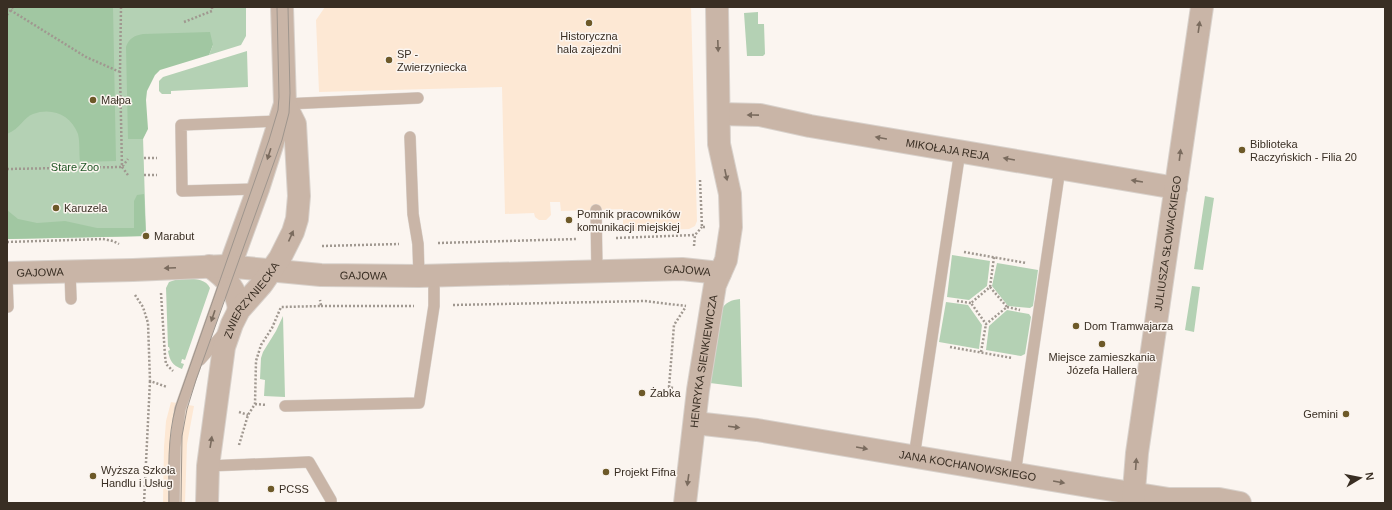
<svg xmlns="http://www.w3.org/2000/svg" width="1392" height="510" viewBox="0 0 1392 510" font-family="Helvetica,sans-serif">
	<rect width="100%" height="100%" fill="#fbf5f0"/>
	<path fill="#fde8d4" d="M325,7H691L697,221L695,226L689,229L633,231L632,229H623V209L561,211L560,202H550L551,215L546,220H539L535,217L534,213L505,214L502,87L319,92L316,20Z
		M171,402L194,406L187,444L185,503H163L164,447L166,421Z"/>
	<path fill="#b4d1b4" d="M7,7H246V36L241,45L209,55L213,45L140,37L146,236L7,239Z
		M758,12V24H764L765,54L763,56H747L744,13Z
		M247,51L248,87L171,91V94H162L159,91V81L163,77Z
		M1205,196L1214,198L1203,270L1194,269Z
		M952,255L990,261L987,286L969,300L947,297Z
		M997,263L1038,270L1033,306L1030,308L1008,306L992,286Z
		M178,279C188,279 205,277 210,288L185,360L182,359L181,363L184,364L182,369C172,365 170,361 168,351L170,350L169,347H168L166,288L169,282Z
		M1192,286L1200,287L1194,332L1185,330Z
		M740,299L742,387L710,383L721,310C726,302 731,300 740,299Z
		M946,302L968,305L982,325L979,349L939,342Z
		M1007,310L1029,314L1031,317L1025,354L1021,356L986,350L989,326Z
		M283,316L285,397L264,396L265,380L260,379L261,358L263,352L276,331Z"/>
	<path fill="#a1c7a2" d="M7,7H113L116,161L80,162C79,153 80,142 78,134C71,115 52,107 33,114C24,117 20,129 7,134Z
		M210,32L213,45L209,55L160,70L155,75L147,91L146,100L148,129L143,139H128L126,47C129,38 134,36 143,34Z
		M144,194L146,236L7,239V210L18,219L37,223L65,221L97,228H134V201L137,195Z"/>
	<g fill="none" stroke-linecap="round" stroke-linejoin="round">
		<g stroke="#d8d1cb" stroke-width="12">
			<path id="service" d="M285,104L418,98
				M410,137L413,214L418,244L419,276
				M258,189L182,191L181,125L279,121
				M596,210L597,271
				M70,272L71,299
				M7,279L8,307
				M200,360L223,334
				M285,406L419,403L434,306V276
				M914,457L960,151
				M208,466L309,462L331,500V503
				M1015,474L1060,168
				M174,503L175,447L180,409L226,278"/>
		</g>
		<g stroke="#d8d1cb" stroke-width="24">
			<g id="minor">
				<path id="s1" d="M720,114L760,115L810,126L1176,188"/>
				<path d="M209,266C226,278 237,289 239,310"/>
				<path d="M230,266L258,189L285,104"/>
				<path id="s2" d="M7,273L133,270L225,266L321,275L419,276L682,269L720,273"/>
				<path id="s3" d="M695,423L757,430L1100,488L1169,499H1219L1240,503"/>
				<path id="s4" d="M685,503L698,390L715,285L726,260L731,227L730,194L719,144L717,7"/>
				<path id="s5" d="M1133,503L1137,453L1202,7"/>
			</g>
		</g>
		<g stroke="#d8d1cb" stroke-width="24">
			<g id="tertiary">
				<path id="s6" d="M207,503L208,466L224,347L232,324L239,310L262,284L280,258L293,232L297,219L299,196L295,124L285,104L282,7"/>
			</g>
		</g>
		<path stroke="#a09890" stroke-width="2.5" stroke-dasharray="2 2" stroke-linecap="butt" d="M121,7L120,72L122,167L128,175
			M7,8L86,57L120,72
			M144,8V7
			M7,15L13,7
			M184,22L212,11V7
			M144,158H157
			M7,169L122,167L128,159
			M144,175H157
			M700,180L702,227H706
			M616,238L695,235
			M7,242L103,239L113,241L119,244
			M438,243L577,239
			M322,246L399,244
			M694,246L695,235L702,227
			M964,252L1026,263
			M990,287L1007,307L986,324L971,303L990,287L994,257
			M161,293L165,356L166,364L173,371
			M135,295L143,307L148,323L150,381L167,387
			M957,301L971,303
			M453,305L645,301L686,306
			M321,306H414
			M1007,307L1020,310
			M950,347L1012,358
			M981,352L986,324
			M673,388L669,387L674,325L685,308
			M255,404L267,405
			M239,412L248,415
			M239,445L248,415L255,404L256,361L261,345L272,328L281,307L321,306L320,300
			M144,503L150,381"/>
		<use href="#service" stroke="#c9b5a7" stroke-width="11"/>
		<use href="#minor" stroke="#c9b5a7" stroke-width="22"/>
		<use href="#tertiary" stroke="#c9b5a7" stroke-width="22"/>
		<path stroke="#9e958d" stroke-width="1" d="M169,503C169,470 167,438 176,406L269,140L278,110L279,97L277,7
			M181,503L182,436L187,409L196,380L282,140L289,113L290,93L288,7"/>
	</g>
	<defs><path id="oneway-solid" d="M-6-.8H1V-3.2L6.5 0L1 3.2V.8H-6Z"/></defs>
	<g fill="#7a6b5e">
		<use href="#oneway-solid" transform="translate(1199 27) rotate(-82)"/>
		<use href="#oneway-solid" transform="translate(718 46) rotate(88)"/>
		<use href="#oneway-solid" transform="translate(753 115) rotate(-179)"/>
		<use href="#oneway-solid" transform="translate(881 138) rotate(-170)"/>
		<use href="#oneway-solid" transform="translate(269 154) rotate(108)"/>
		<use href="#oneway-solid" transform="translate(1180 155) rotate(-83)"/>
		<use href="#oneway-solid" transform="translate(1009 159) rotate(-170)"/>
		<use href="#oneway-solid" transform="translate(726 175) rotate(78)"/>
		<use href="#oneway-solid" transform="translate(1137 181) rotate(-171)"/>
		<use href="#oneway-solid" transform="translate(291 236) rotate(-66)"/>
		<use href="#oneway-solid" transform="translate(170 268) rotate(177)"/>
		<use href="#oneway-solid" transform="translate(213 316) rotate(109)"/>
		<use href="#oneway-solid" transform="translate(734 427) rotate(7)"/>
		<use href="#oneway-solid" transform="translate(211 442) rotate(-81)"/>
		<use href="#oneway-solid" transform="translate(862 448) rotate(10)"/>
		<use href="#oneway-solid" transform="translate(1136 464) rotate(-86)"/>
		<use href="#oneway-solid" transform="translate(688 480) rotate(98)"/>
		<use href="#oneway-solid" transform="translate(1059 482) rotate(10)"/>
	</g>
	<g fill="#6d5928" stroke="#fbf5f0" stroke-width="1.5">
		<circle cx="589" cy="23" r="4"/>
		<circle cx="389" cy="60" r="4"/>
		<circle cx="93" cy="100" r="4"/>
		<circle cx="1242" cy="150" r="4"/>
		<circle cx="56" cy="208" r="4"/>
		<circle cx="569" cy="220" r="4"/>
		<circle cx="146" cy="236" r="4"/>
		<circle cx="1076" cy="326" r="4"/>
		<circle cx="1102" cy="344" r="4"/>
		<circle cx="642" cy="393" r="4"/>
		<circle cx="1346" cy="414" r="4"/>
		<circle cx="606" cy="472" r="4"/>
		<circle cx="93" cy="476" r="4"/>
		<circle cx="271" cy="489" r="4"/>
	</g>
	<g text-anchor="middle" stroke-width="3" stroke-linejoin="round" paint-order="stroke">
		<g font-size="11" fill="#392e23" stroke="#fbf5f0" text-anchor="start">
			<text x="589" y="40" text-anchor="middle">Historyczna<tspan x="589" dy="13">hala zajezdni</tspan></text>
			<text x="397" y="58">SP -<tspan x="397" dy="13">Zwierzyniecka</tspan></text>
			<text x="101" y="104">Małpa</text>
			<text x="1250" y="148">Biblioteka<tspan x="1250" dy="13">Raczyńskich - Filia 20</tspan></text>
			<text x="64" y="212">Karuzela</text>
			<text x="577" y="218">Pomnik pracowników<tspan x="577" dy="13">komunikacji miejskiej</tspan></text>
			<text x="154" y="240">Marabut</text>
			<text x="1084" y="330">Dom Tramwajarza</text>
			<text x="1102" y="361" text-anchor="middle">Miejsce zamieszkania<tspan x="1102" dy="13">Józefa Hallera</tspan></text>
			<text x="650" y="397">Żabka</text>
			<text x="1338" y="418" text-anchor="end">Gemini</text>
			<text x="101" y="474">Wyższa Szkoła<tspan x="101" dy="13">Handlu i Usług</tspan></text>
			<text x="614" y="476">Projekt Fifna</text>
			<text x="279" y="493">PCSS</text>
		</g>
		<g font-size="11" fill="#392e23" stroke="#fbf5f0">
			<text dy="4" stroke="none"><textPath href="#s1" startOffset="231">MIKOŁAJA REJA</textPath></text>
			<text dy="4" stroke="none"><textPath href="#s5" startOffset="262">JULIUSZA SŁOWACKIEGO</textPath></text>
			<text dy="4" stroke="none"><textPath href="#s2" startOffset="681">GAJOWA</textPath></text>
			<text dy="4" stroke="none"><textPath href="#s2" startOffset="33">GAJOWA</textPath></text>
			<text dy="4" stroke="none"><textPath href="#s2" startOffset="357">GAJOWA</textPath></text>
			<text dy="4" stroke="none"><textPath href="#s6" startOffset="212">ZWIERZYNIECKA</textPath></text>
			<text dy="4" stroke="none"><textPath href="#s4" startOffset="143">HENRYKA SIENKIEWICZA</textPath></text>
			<text dy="4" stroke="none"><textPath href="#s3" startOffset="276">JANA KOCHANOWSKIEGO</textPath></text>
		</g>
		<g font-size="11" fill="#1f5524" stroke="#fbf5f0">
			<text x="75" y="171">Stare Zoo</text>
		</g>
	</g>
	<rect width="1392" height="510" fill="none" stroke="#392e23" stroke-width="16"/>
	<g transform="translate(1360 478) rotate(80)" stroke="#fbf5f0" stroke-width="3" paint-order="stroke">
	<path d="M0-3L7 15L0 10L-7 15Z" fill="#392e23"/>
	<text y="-6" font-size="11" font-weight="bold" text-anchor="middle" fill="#392e23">N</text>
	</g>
</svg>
